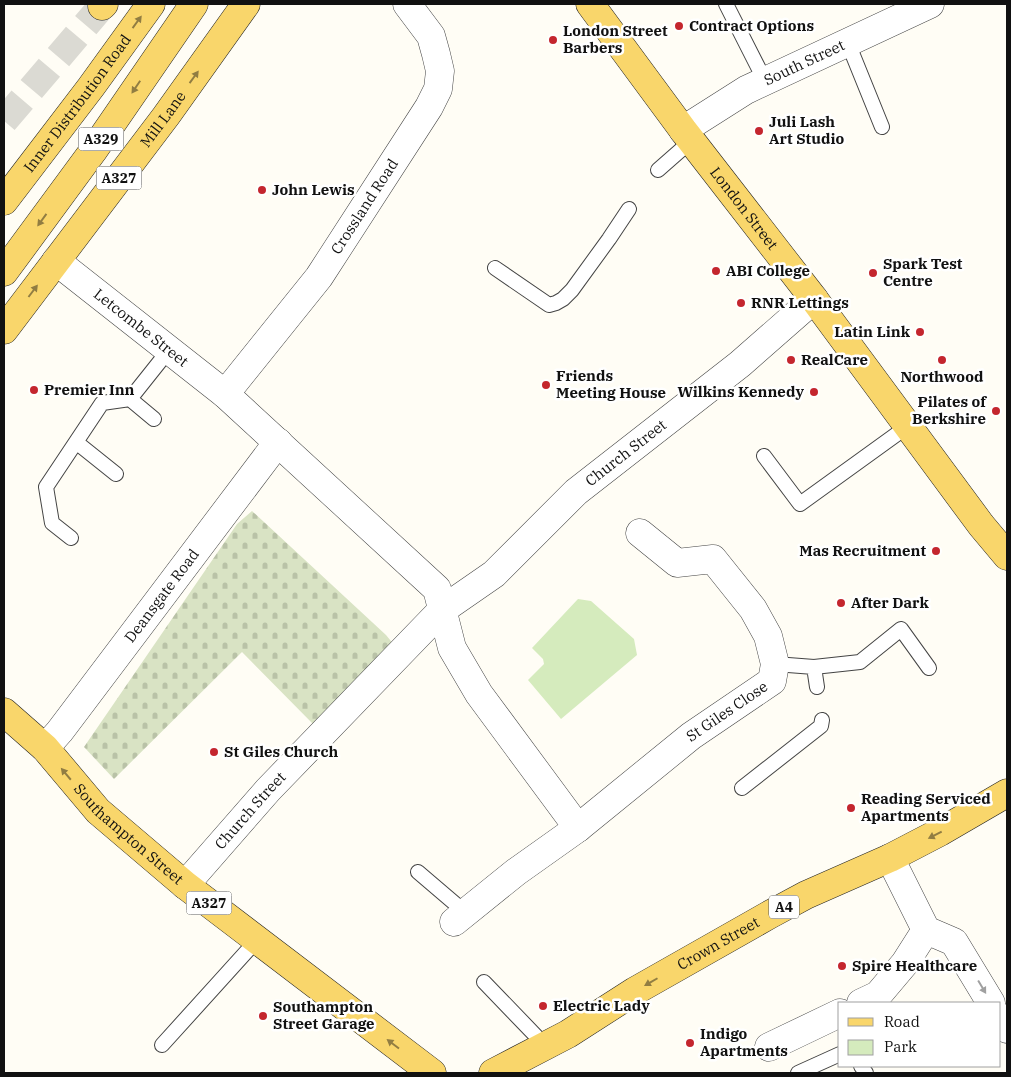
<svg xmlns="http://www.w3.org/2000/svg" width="1011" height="1077" viewBox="0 0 1011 1077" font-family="'IBM Plex Serif',serif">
	<defs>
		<pattern id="cemetery-stones" width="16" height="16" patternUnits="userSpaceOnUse" patternTransform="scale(1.25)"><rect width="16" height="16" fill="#d9e3c4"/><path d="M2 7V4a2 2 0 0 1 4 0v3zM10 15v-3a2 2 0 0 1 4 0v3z" fill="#b9c2a7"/></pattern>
	</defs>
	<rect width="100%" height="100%" fill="#fffdf5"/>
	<path fill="url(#cemetery-stones)" d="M252,511L386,635L395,646L314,725L242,652L114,779L84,747L237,524Z"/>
	<path fill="#d5ebbd" d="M578,599L591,601L634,639L637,655L561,719L528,680L544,664L543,659L532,648Z"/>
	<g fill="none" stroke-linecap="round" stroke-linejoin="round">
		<path stroke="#dbdad3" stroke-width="28" stroke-dasharray="28 14" stroke-linecap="butt" d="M4,121L102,6"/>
		<g stroke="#444" stroke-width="16">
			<path id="lane" d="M726,4L765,81
				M848,43L882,127
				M658,170L691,141
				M495,268L549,305L556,303L563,299L572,290L609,239L629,209
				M130,399L154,419
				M76,442L116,474
				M764,456L800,504L908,426
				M71,538L52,523L46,487L102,403L130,399L169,350
				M775,664L814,667L860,662L901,629L929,668
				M814,667L817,687
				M742,788L821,726L822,720
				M418,872L466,913
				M484,982L536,1036L543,1047
				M162,1045L257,940
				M861,1066L866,1073
				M798,1073L840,1054"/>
		</g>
		<g stroke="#444" stroke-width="29">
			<g id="street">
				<path id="s1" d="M683,130L746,90L930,4"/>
				<path id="s2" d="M56,261L225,394L437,589L452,648L479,694L578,828"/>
				<path id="s3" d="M225,394L319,277L429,107L438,89L440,71L436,54L431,36L407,4"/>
				<path id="s4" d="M45,748L60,731L278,442"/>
				<path d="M890,858L926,930L954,942L991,1003"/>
				<path id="s5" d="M185,885L268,790L442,610L494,574L576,492L740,364L814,299"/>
				<path id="s6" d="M454,922L516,872L578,828L691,736L772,681L775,664L768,636L753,609L713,559L677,563L640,533"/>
				<path d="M861,1003L878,995L905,963L926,930"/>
				<path d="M1000,1017L1007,1029"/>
				<path d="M769,1047L840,1013"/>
			</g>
		</g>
		<g stroke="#222" stroke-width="29">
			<g id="primary">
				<path id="s7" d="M590,4L683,130L814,299L981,525L1007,556"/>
				<path d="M102,6L104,4"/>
				<path id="s8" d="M4,201L91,87L151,4"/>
				<path d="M4,272L93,151L194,4"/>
				<path id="s9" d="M4,330L166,116L246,4"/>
				<path id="s10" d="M4,712L45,748L98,811L185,885L432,1073"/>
				<path id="s11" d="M493,1073L568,1034L635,991L769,915L806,895L890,858L940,832L1007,793"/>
			</g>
		</g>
		<use href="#lane" stroke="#fff" stroke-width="14"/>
		<use href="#street" stroke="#fff" stroke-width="28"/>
		<use href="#primary" stroke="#f9d66b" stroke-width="28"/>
	</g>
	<defs><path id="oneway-solid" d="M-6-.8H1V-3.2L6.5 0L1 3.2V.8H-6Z" transform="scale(1.25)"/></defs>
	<g fill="#917d42">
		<use href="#oneway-solid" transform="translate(137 22) rotate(-54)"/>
		<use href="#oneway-solid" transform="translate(194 77) rotate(-54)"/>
		<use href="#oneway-solid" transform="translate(136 87) rotate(124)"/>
		<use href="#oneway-solid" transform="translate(42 220) rotate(126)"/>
		<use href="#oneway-solid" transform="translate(33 291) rotate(-53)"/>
		<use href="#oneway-solid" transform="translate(66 774) rotate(-130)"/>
		<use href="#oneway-solid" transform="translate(935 835) rotate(153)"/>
		<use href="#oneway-solid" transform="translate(651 982) rotate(150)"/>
		<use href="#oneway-solid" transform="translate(393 1044) rotate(-143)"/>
	</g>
	<use fill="#a0a0a0" href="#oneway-solid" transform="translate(982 987) rotate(59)"/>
	<g fill="#c4262e" stroke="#fff" stroke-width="2">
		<circle cx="679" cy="26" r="5"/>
		<circle cx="553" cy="40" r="5"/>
		<circle cx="759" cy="131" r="5"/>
		<circle cx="262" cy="190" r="5"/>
		<circle cx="716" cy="271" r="5"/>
		<circle cx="873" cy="273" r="5"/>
		<circle cx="741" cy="303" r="5"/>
		<circle cx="920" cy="332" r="5"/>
		<circle cx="791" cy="360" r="5"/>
		<circle cx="942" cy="360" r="5"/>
		<circle cx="546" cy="385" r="5"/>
		<circle cx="34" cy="390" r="5"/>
		<circle cx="814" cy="392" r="5"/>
		<circle cx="996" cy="411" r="5"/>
		<circle cx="936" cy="551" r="5"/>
		<circle cx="841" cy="603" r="5"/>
		<circle cx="214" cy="752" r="5"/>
		<circle cx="851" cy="808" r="5"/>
		<circle cx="842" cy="966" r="5"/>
		<circle cx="543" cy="1006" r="5"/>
		<circle cx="263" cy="1016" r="5"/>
		<circle cx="690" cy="1043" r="5"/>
	</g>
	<g text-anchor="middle" stroke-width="5" stroke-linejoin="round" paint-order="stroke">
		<g fill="#fff" stroke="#585858" stroke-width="1">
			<rect x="78.5" y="127.5" width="45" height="23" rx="4"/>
			<rect x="96.5" y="166.5" width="45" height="23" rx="4"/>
			<rect x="186.5" y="891.5" width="45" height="23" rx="4"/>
			<rect x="769" y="895.5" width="30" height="23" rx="4"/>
		</g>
		<g font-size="14" font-weight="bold" fill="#111">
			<text x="101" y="144">A329</text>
			<text x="119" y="183">A327</text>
			<text x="209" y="908">A327</text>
			<text x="784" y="912">A4</text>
		</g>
		<g font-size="15" font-weight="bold" fill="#111" stroke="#fff" text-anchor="start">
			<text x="689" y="31">Contract Options</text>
			<text x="563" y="36">London Street<tspan x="563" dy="17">Barbers</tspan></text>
			<text x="769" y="127">Juli Lash<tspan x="769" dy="17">Art Studio</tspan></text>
			<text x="272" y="195">John Lewis</text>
			<text x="883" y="269">Spark Test<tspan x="883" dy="17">Centre</tspan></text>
			<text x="726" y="276">ABI College</text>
			<text x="751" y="308">RNR Lettings</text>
			<text x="910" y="337" text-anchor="end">Latin Link</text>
			<text x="801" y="365">RealCare</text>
			<text x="556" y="381">Friends<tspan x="556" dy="17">Meeting House</tspan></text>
			<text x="942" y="382" text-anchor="middle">Northwood</text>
			<text x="44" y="395">Premier Inn</text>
			<text x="804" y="397" text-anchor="end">Wilkins Kennedy</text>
			<text x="986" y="407" text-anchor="end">Pilates of<tspan x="986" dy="17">Berkshire</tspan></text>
			<text x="926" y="556" text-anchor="end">Mas Recruitment</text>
			<text x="851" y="608">After Dark</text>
			<text x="224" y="757">St Giles Church</text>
			<text x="861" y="804">Reading Serviced<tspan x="861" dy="17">Apartments</tspan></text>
			<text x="852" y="971">Spire Healthcare</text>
			<text x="553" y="1011">Electric Lady</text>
			<text x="273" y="1012">Southampton<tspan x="273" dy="17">Street Garage</tspan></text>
			<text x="700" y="1039">Indigo<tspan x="700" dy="17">Apartments</tspan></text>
		</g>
		<g font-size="15" fill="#111" stroke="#fff">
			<text dy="5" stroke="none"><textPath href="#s1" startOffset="139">South Street</textPath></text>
			<text dy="5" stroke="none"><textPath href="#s8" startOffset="122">Inner Distribution Road</textPath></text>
			<text dy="5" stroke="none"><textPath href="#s9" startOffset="264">Mill Lane</textPath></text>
			<text dy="5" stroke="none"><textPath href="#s3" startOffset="234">Crossland Road</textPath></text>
			<text dy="5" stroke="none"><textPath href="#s7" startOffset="256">London Street</textPath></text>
			<text dy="5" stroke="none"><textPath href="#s2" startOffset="108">Letcombe Street</textPath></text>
			<text dy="5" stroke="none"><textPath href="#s5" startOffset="619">Church Street</textPath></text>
			<text dy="5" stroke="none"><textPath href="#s4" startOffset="192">Deansgate Road</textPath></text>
			<text dy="5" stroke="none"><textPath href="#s6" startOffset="345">St Giles Close</textPath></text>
			<text dy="5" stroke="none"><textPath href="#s5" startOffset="99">Church Street</textPath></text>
			<text dy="5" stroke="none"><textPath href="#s10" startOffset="175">Southampton Street</textPath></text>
			<text dy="5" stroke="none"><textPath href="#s11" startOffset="260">Crown Street</textPath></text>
		</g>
	</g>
	<rect width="1011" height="1077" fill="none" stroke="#111111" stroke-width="10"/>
	<rect x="838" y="1002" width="162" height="65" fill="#ffffff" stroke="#a0a0a0"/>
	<rect x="848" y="1018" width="25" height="8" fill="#f9d66b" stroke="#a0a0a0"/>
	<text x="884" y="1027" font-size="15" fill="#111111">Road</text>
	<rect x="848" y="1040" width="25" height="15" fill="#d5ebbd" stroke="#a0a0a0"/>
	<text x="884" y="1052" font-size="15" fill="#111111">Park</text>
</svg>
